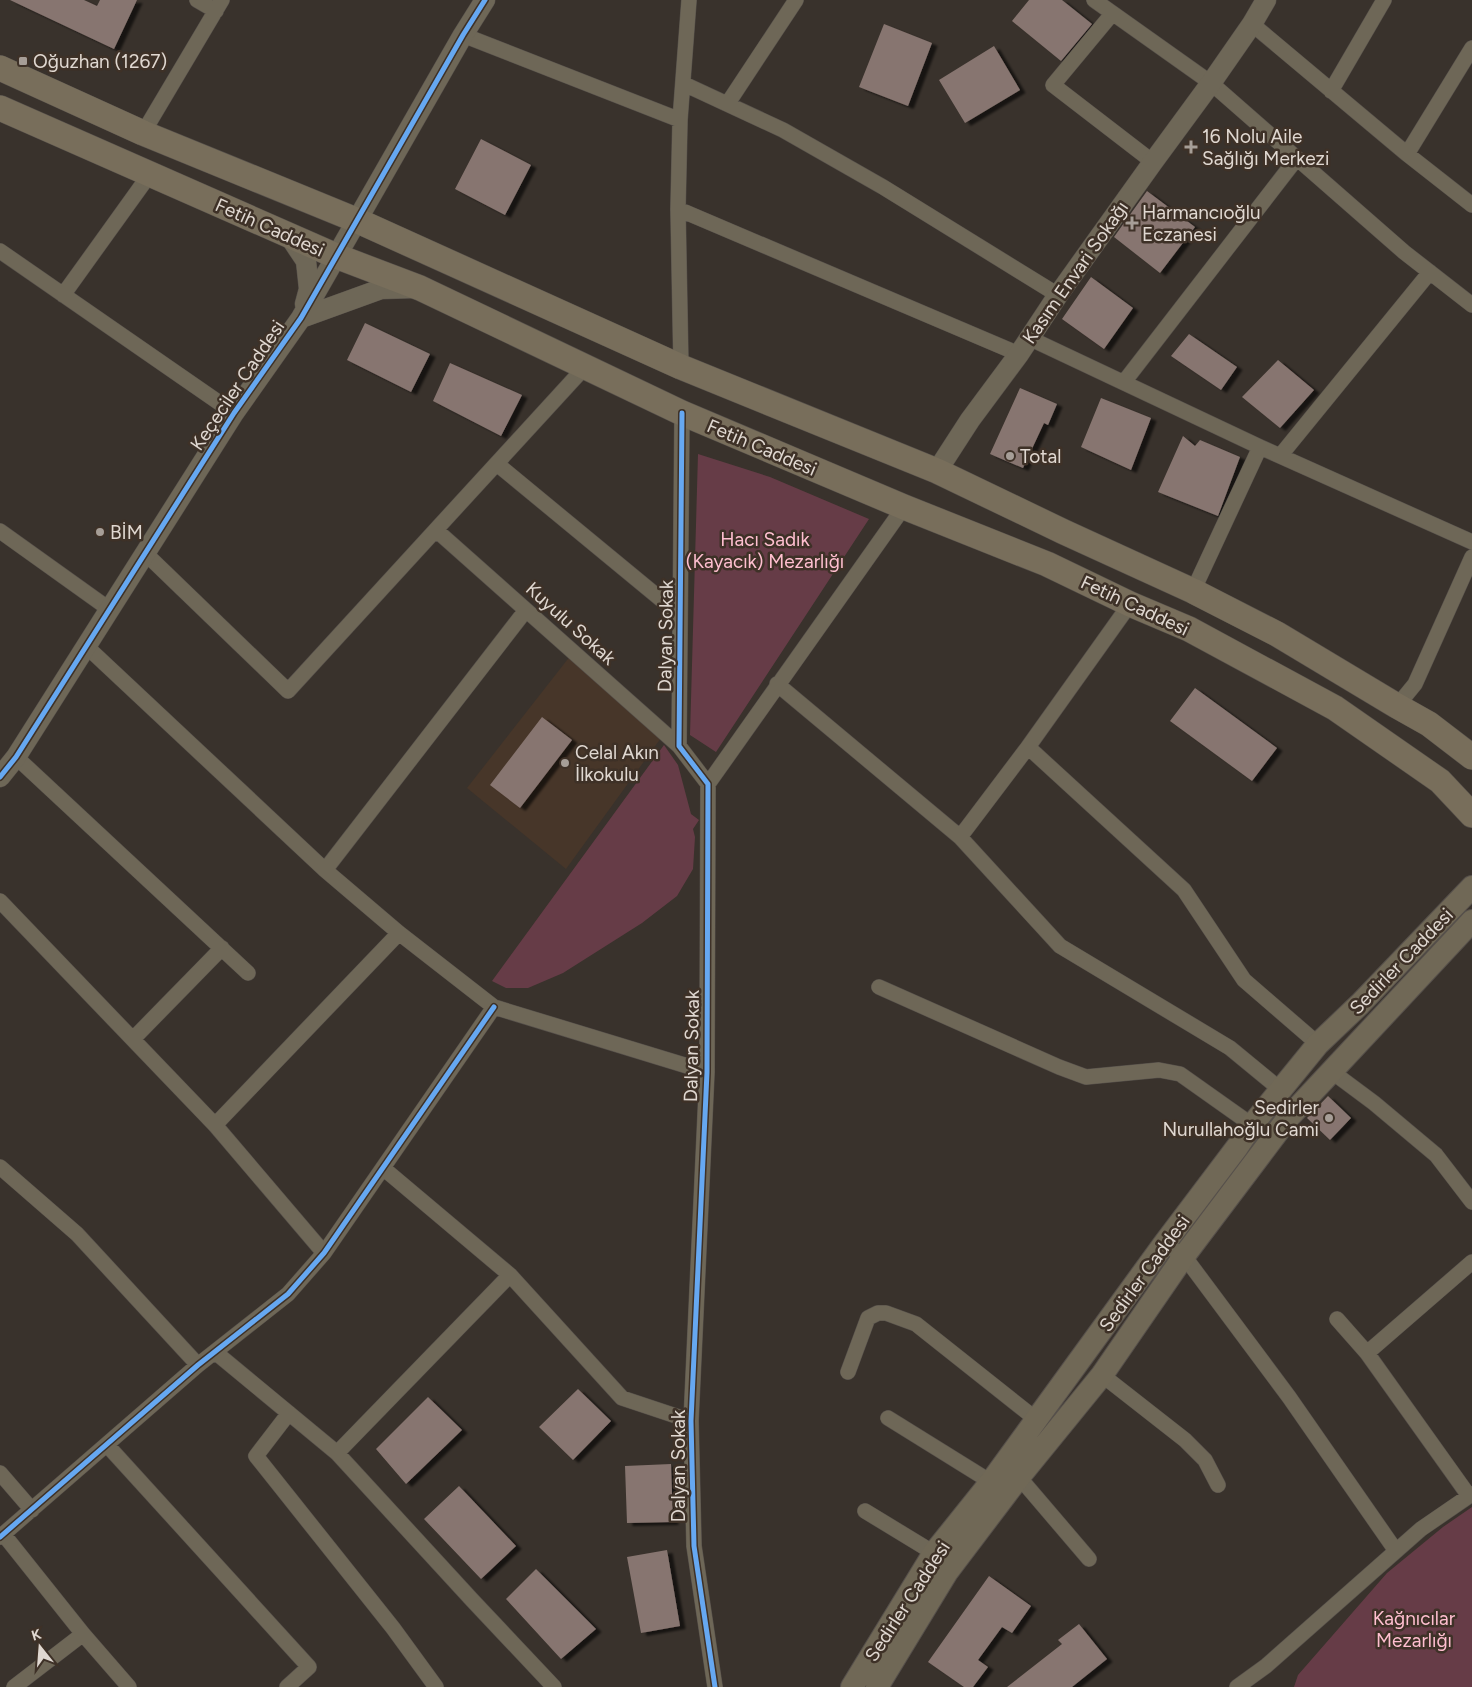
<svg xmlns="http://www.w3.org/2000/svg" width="1472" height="1687" viewBox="0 0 1472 1687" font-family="Figtree,sans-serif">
	<defs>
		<filter id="shadow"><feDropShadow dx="5.5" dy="3" stdDeviation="1" flood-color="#0009"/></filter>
	</defs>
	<rect width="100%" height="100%" fill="#39322c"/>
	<path fill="#473629" d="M571,655L661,738L566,869L467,788Z"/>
	<path fill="#663c47" d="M698,454L770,477L869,519L716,752L690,735Z
		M664,745L678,765L691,814L699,820L693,829L695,837L693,869L677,896L642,923L563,973L528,988H506L492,981Z
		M1472,1507V1687H1294L1298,1675L1387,1573L1443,1527Z"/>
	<path fill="#877570" filter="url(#shadow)" d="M10,0H84L97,6L100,0H137L114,49Z
		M1029,0H1062L1092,24L1061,61L1012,21Z
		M884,24L932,43L908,106L859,87Z
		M994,46L1020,90L965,123L939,80Z
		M481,139L531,165L505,215L455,189Z
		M1147,191L1195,227L1160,273L1114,237Z
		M1091,277L1133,308L1104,349L1062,319Z
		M365,323L430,354L411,392L347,360Z
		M1189,334L1237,367L1221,390L1171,356Z
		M1278,360L1314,390L1280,428L1242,397Z
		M450,363L522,395L501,436L433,401Z
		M1020,388L1057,404L1048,425L1044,423L1023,468L990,454Z
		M1101,398L1151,418L1131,470L1081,447Z
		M1183,436L1195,446L1200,440L1240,457L1218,516L1158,492Z
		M1195,688L1277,748L1252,781L1170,721Z
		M542,717L572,740L520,808L490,785Z
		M1328,1096L1351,1118L1330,1140L1307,1118Z
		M578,1389L611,1421L573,1460L539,1427Z
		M428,1397L462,1430L406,1484L376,1449Z
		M671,1464L673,1522L627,1523L625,1466Z
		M459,1486L516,1546L481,1579L424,1519Z
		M667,1550L680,1626L641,1633L627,1557Z
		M536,1569L596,1629L561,1659L506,1599Z
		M989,1576L1031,1606L1012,1633L1002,1627L978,1660L988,1667L973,1687H964L928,1662Z
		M1079,1624L1107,1659L1072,1687H1007L1062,1644L1058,1640Z"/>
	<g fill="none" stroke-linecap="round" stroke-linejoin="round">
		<g stroke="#56504b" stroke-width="16">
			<path id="minor" d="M197,0L216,11
				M1094,0L1211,83L1404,252L1472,305
				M1112,14L1053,85L1153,162
				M1252,24L1407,154L1472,205
				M463,35L680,120
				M684,84L783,130L883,187L1058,295
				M1331,91L1384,0
				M728,103L796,0
				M143,133L222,0
				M1407,154L1472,48
				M678,209L1019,354
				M0,251L234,413
				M63,295L150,174
				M1029,338L1260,447L1472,542
				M681,367L678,209L680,120L689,0
				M1124,382L1297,158
				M682,413L679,746L708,784L707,1072L691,1421L694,1546L715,1687
				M1280,456L1430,272
				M497,464L680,615
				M436,530L679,746
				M0,531L109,609
				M145,553L288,691L585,367
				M1193,591L1260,447
				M86,646L325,870L399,933L494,1007L707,1072
				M777,684L960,837L1060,946L1230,1048L1281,1090
				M1397,706L1415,684L1472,557
				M1028,747L1184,890L1244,980L1318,1044
				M16,757L248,973
				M708,784L904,507
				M960,837L1028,747L1130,604
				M325,870L526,610
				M0,901L215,1125L324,1253
				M879,987L1059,1067L1086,1077L1159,1070L1180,1074L1252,1125
				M133,1039L222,948
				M1331,1071L1374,1103L1436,1155L1472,1202
				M215,1125L399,933
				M0,1167L77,1234L198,1365
				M383,1168L510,1275L622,1398L691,1421
				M1164,1244L1184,1256L1289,1397L1396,1551
				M1337,1319L1367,1353L1469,1496
				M215,1352L337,1453L473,1601L554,1687
				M1367,1353L1472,1262
				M848,1372L868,1318L878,1313H886L916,1324L1037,1420
				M1102,1375L1185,1440L1205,1460L1218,1485
				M289,1413L256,1456L393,1628L436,1687
				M888,1418L991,1482
				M107,1445L309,1667L287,1687
				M337,1453L510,1275
				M0,1473L32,1510
				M1019,1477L1089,1559
				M865,1511L934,1553
				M4,1535L83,1634L129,1687
				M0,1537L198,1365L288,1294L324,1253L494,1007
				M14,1687L83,1634
				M1237,1687L1266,1666L1421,1529L1472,1494"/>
		</g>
		<g stroke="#56504b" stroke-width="21">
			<path id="tertiary" d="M288,234L306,261L309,289L305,304
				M301,318L381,289L414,288
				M937,471L970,420L1019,354L1058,295L1153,162L1211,83L1252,24L1266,0
				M0,777L16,757L234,413L301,318L463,35L485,0"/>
		</g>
		<g stroke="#56504b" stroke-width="24">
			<path id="secondary" d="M852,1687L934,1553L991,1482L1164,1244L1238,1146L1252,1125L1318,1044L1360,1004L1472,887
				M877,1687L947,1572L1019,1477L1102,1375L1184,1256L1288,1118L1472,921"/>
		</g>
		<g stroke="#56504b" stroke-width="26">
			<path id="primary" d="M0,68L143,133L356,220L681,367L937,471L1064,532L1193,591L1277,634L1397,706L1429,724L1472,757
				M0,108L336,256L420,288L682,413L904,507L1047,564L1130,604L1189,629L1335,708L1440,781L1472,815"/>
		</g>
		<use href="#minor" stroke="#6e6757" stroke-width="15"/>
		<use href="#tertiary" stroke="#6e6757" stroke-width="20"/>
		<use href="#secondary" stroke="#706856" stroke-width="22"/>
		<use href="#primary" stroke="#786e5b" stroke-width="25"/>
		<g stroke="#3e3127" stroke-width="8">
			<path id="cycleway" d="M682,413L679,746L708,784L707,1072L691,1421L694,1546L715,1687
				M0,777L16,757L234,413L301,318L463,35L485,0
				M0,1537L198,1365L288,1294L324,1253L494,1007"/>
		</g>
		<use href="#cycleway" stroke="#66a8f1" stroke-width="5"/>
	</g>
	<g fill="#a69e97" stroke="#3e3127" stroke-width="2">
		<rect x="18" y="56" width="10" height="10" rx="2.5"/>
		<path d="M1188.5 139.5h5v5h5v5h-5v5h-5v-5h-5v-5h5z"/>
		<path d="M1129.5 215.5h5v5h5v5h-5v5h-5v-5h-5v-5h5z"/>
		<circle cx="1010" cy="456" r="5"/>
		<circle cx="100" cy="532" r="5"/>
		<circle cx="565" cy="763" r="5"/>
		<circle cx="1329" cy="1118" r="5"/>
	</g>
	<g text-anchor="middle" stroke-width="5" stroke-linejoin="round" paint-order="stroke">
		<g font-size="19" fill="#e0d8d1" stroke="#3e3127" text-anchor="start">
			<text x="33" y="68">Oğuzhan (1267)</text>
			<text x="1202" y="143">16 Nolu Aile<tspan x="1202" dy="22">Sağlığı Merkezi</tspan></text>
			<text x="1142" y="219">Harmancıoğlu<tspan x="1142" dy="22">Eczanesi</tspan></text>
			<text x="1020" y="463">Total</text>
			<text x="110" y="539">BİM</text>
			<text x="575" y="759">Celal Akın<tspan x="575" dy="22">İlkokulu</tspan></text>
			<text x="1319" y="1114" text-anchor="end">Sedirler<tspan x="1319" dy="22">Nurullahoğlu Cami</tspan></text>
		</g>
		<g font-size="19" fill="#e0d8d1" stroke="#3e3127">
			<text transform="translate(270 227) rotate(24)" y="7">Fetih Caddesi</text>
			<text transform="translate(1075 272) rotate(-55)" y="7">Kasım Envari Sokağı</text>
			<text transform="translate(237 385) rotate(-56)" y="7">Keçeciler Caddesi</text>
			<text transform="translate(762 447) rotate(23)" y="7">Fetih Caddesi</text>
			<text transform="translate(1135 605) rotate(25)" y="7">Fetih Caddesi</text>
			<text transform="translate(571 623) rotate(42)" y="7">Kuyulu Sokak</text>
			<text transform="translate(665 636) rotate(-89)" y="7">Dalyan Sokak</text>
			<text transform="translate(1401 961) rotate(-46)" y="7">Sedirler Caddesi</text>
			<text transform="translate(691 1046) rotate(-89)" y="7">Dalyan Sokak</text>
			<text transform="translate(1144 1273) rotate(-54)" y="7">Sedirler Caddesi</text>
			<text transform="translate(678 1466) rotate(-90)" y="7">Dalyan Sokak</text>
			<text transform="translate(907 1601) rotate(-57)" y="7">Sedirler Caddesi</text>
		</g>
		<g font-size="19" fill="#ffbfd0" stroke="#3e3127">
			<text x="765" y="546">Hacı Sadık<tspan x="765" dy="22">(Kayacık) Mezarlığı</tspan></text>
			<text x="1414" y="1625">Kağnıcılar<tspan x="1414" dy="22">Mezarlığı</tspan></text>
		</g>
	</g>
	<g transform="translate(40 1647) rotate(343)" stroke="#3e3127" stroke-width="4" paint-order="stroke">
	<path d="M0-4L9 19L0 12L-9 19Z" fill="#e0d8d1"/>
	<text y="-8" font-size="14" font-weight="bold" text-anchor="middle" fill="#e0d8d1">K</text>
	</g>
</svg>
